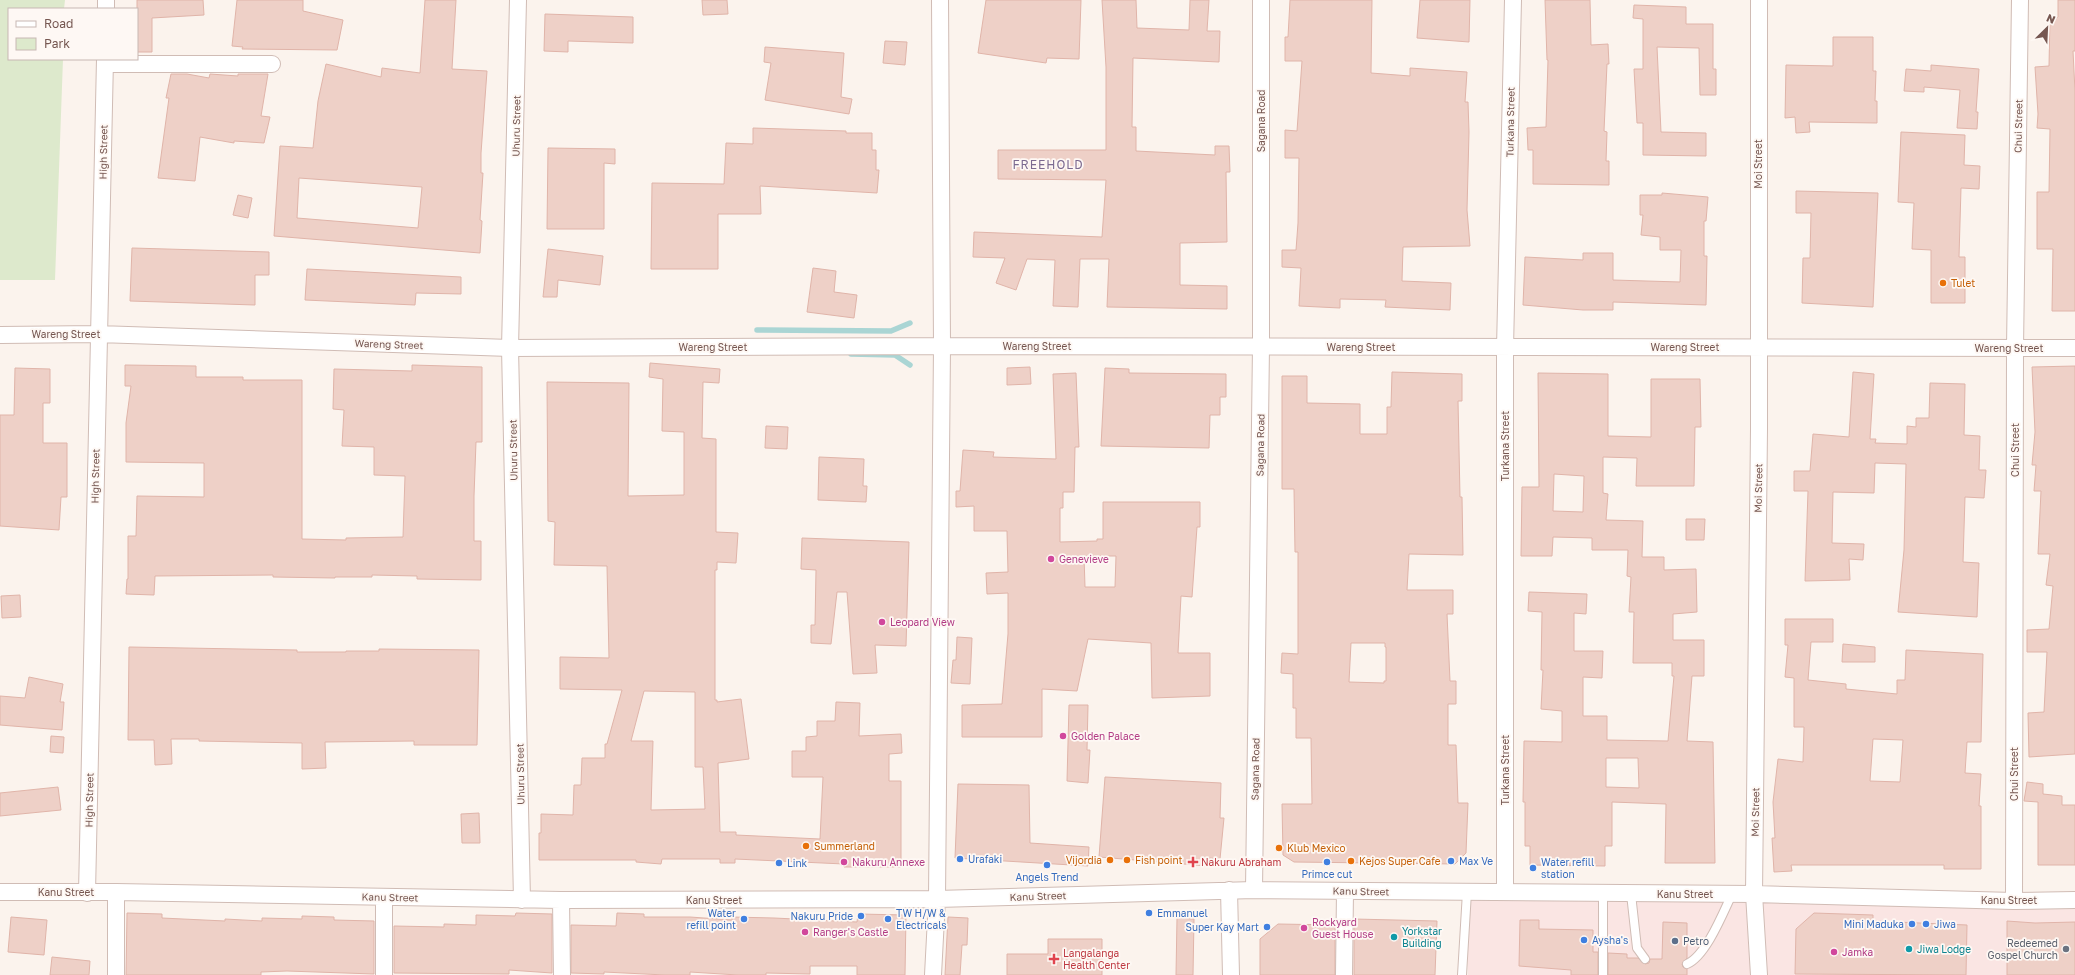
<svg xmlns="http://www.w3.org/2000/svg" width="2075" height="975" viewBox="0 0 2075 975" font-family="'Golos Text',sans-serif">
	<rect width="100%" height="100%" fill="#fbf3ed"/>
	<path fill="#fae5e3" d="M1467,892L2075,896V975H1468Z"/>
	<path fill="#dde9cc" d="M0,0H65L64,9H9V59H63L55,280H0Z"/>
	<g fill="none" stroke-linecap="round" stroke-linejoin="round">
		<path stroke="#aad5d4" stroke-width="5.5" d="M757,330L891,331L910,323
			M851,354L895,355L910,365"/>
	</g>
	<path fill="#eed0c7" stroke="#e0b4a9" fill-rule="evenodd" d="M137,0H203L204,15L152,18V52H137Z
		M237,0H303V11L343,20L337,50L242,49L243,47L232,46Z
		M425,0H456L452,69L487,71L481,153V173H483L480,220L482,221L480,253L274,236L280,146L313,148L318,101L326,64L381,77L382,68L420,73ZM299,178L422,187L418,228L297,218Z
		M702,0H727L728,14L703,15Z
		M986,0H1081L1079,59L1047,58L1046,63L978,53Z
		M1102,0H1136L1137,28L1189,30L1190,0H1209L1207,31H1220L1219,62L1133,58L1132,127H1136V151L1215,155V146H1229L1230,172H1226L1227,242L1180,243V285L1227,286V309L1107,307L1109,259H1080L1078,307L1053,306L1055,260L1027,259L1016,290L996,283L1005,258L973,257L974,232L1102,237L1106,180L998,179V150H1106V67Z
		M1290,0H1372L1371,73L1410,76V68L1467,72L1465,102H1468L1469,132L1467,210L1470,246L1403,247L1402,281L1451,283L1450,310L1385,307L1386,300L1340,299V308L1299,306L1301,268L1282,267V250H1296L1298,223L1299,158H1285V130L1297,131L1302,61H1285V37H1288Z
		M1420,0H1470L1469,42L1417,38Z
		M1545,0H1590L1591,45L1608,44L1609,64H1607L1604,131L1607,132L1606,161H1609V185L1533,184V150H1528L1527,128L1546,127L1548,60H1547Z
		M2058,0H2075V51H2073L2075,91V311H2052L2053,249H2037V192H2049L2050,129L2037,128L2038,114L2035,67L2049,66L2050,16L2058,17Z
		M1634,5L1686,7V24H1713V69H1716V95H1700L1699,48L1657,47L1661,132L1706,133V156L1643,155V123H1637L1634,69H1643V19L1633,18Z
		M545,14L633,17V43L568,41V52L544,51Z
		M1833,37H1873V71H1876L1875,101H1877V123L1809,122L1810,132L1796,133L1795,117L1785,118L1786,65L1833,66Z
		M885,41L907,42L905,65L883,63Z
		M765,47L844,53L841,97L852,99L849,114L765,100L771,63L764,62Z
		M1931,65L1979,69L1976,112H1978L1977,129L1957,128L1960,90L1924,87V92L1904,91L1906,69L1931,71Z
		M171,74H187L209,78L210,74L238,76V74H268L261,116L270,117L264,143L234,141V143L200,137L195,181L158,178L169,98H166Z
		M753,128L846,131V133H872V150H876V170H879L877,193L760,186L761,214H718V269H651L652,183L724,184L726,143L753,144Z
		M1901,132L1965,135L1964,165L1980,166L1979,189L1961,188L1959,257H1965V303H1931V250L1912,249L1914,203L1898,202Z
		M548,148L615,149V164L604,163V229H547Z
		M1796,191L1878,193L1873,307L1802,303L1803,258H1810L1811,213H1796Z
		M1662,193L1708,197L1706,221H1704V256H1707L1706,305L1613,302V310H1583L1523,305L1525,257L1583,260V253H1613V280L1680,282L1681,250H1660V237L1641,235L1643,215H1640V195H1662Z
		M238,195L252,198L248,218L233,215Z
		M132,248L269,252V275H255V305L130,301Z
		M548,249L603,256L600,285L558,280L557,297H543Z
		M813,268L836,271L834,292L857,295L854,318L807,312Z
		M307,269L461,277V294L416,293L415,305L305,300Z
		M650,363L720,369L719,383L703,382L702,438L716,439V532L738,533L736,563L717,562V570H715V700H717V702L741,699L749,759L718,763L720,832H736V835L820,839L823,777H792V751H806V737L817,736V721H835L836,702L860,703L859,736L901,734L902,753L889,754V781H901V867H844V864L735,859V863H720V859H662L661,864L636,862V860H539V833H541V814L573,815L574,785H581L582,758H605V744H607L622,690L560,689V657L609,658L607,566L554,565L555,522L548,521L547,382L629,383L628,496L684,495V432L662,431L663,379L649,377ZM644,691L695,692V767H703L705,809L651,810L653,741H631Z
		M125,365L196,366V377H243V380H302V539L346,540V538L403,537L405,476L374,475V447L342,446L344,410L333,409L334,369L412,371V365L482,367V442H476L474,496V541H481V580L417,579V576L372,575V577H335V578L273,577V575L155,576L154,595L126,594L127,579H128V536H136L137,496L204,497V463L126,462V423L131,386H125Z
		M2075,366V754L2029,757L2028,713L2044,712L2047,652H2027V630L2049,629L2053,586L2046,585L2050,554H2038L2041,491H2034L2036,465H2032L2035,432L2032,367Z
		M1030,367L1031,384L1007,385V368Z
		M15,368L50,369V403H43V443H67V497H61L59,530L0,526V415H14Z
		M1105,368L1129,369V373L1226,374V397H1220V415H1210L1209,448L1101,446Z
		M1392,372L1462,374V401H1458L1460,497H1462L1463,555L1409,554L1407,590H1453V614H1447L1450,681H1456V704H1448V745H1456L1458,803H1468L1466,853L1455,864L1294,862L1283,855L1282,804H1312L1311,738H1296V708H1293V674L1281,673L1282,653L1298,654V552H1295L1294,489H1282V376H1307V403L1360,404V434H1387V407H1391ZM1351,643H1385V647H1386V681H1384V683L1349,682Z
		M1853,372L1874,374L1870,439H1876L1875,443L1907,444V426L1916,427V418H1929L1930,383L1965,384L1964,435L1980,436L1979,470H1986L1984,498L1965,497L1963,562L1979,563L1977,617L1898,612L1904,550L1906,464L1875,463L1874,493L1833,492L1832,543L1864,544L1863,560L1849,559L1850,580L1805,581L1808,491H1794V471H1810L1813,434L1849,437Z
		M1076,373L1079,447H1075L1074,492H1063V508H1060V542L1097,541V539H1103V502H1200V527H1197L1192,597L1181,596L1178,653H1210V696L1152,698L1151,643L1088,639L1077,691L1042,689V737H962V705L1002,704L1008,634V593L987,594L986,573L1008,572L1007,531H974V506L956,507V491H960L963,450L994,452L993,457L1056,459L1053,374ZM1084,556H1116L1115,587H1085Z
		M1538,373L1608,374V436L1651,437V379H1700L1701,427H1695L1694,486H1636L1637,458L1603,457V493L1608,494L1606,520L1643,521L1642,557H1664V570L1696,569L1697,612L1673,614V640H1704V676H1692L1687,741L1713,742L1715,863H1665L1666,804L1612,802V846H1605V866L1530,865V846H1525V802H1523L1524,741L1562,742V711L1541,709L1543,670H1541L1542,612L1528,611L1529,592L1587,594L1586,614L1574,613V651H1603L1602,678L1583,677V716H1607V740L1668,741L1674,676H1672V663H1633L1634,612H1629L1631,577L1627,576L1628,550H1592V538L1553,537L1552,556H1521L1522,487H1539ZM1554,474L1584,476L1583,512L1553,511ZM1606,758H1638L1639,788L1606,787Z
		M766,426L788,427L787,449L765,448Z
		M819,457L864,459L863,486H867L866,502L818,500Z
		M1686,519H1705L1704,540H1686Z
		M802,538L909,542L906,646L875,645L877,673L853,674L847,592H837L831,644L811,643V625H815L816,570L801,569Z
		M20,595L21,617L2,618L1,596Z
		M1785,619H1833V642H1811L1808,680L1846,684V689L1897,694V680H1905L1906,650L1983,654L1981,742H1967L1965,773L1981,774L1979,806H1981V869H1944V865H1791L1792,871L1774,872L1772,838H1775L1773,802L1778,759L1803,762L1804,727H1794V678L1785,677L1788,645H1785ZM1873,739L1903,740L1900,782L1870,781Z
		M957,637L972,638L970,684L951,683L953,660H956Z
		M1843,644L1875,647V662H1842Z
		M129,647L297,650V652H346V651H379V649L479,650L477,745H414V741L325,742L326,768L302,769V743L199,741V739H171L172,764L155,765L154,740H128Z
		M29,677L63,684L60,702H64L62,730L0,725V696L25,698Z
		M1069,705H1088L1087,750H1090L1088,783L1067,781Z
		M51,736L64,737L63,753L50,752Z
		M1105,777L1221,783L1220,818H1224L1220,859L1209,858L1208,866L1099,857Z
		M2027,782L2043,784V794L2062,796V805H2075V865H2038V802L2024,801Z
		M958,784L1029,785L1030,843L1089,847L1088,866L955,858Z
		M58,787L61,810L0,816V793Z
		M479,813L480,843H462L461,814Z
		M127,913L162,914V918L225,921V919L262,921V918L302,919V916L334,917V920L374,921V974L287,971L261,972V975H126Z
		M516,913L552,914V973L509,970V974L394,973V926L444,927V924L476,925V915L515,916Z
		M617,913L644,914V917H690L732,920V917L774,918L857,922L858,914L906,915L905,975H857V966H810V974L766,973V975H738L690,972V975H665L604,972V974L571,973V925L616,926Z
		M1814,913L1873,915V921L1967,925L1966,975L1795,974L1796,929Z
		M11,917L47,920L44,955L8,952Z
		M948,917L968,918L967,945H962L960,975H945Z
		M1177,918L1194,919L1193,975H1176Z
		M1354,919L1437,921L1435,975H1354Z
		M1520,920H1539V929L1593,930V952H1598V975H1571V970L1519,966Z
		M2007,921L2035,923L2075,922V975H2007Z
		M1663,922L1687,923V958L1682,964L1683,967L1687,969V975H1608V953L1627,954V958H1638L1645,964L1649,963L1650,959H1662Z
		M1278,924L1335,925V975H1260V939Z
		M1048,939H1102V975H1007V954H1048Z
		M52,957L90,961L89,975H50Z"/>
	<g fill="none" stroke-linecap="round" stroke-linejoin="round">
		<g stroke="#d0bcb5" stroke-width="10">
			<path id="lane" d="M1631,894L1637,948L1645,959
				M1687,964C1706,956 1723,913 1732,894
				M1462,975L1467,892
				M1603,975V893"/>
		</g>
		<g stroke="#d0bcb5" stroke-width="18">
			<path id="street" d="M518,0L510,348L522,900
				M106,9V0
				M105,64H272
				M0,335L98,334L510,348L942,346L2075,348
				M1229,890L1231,975
				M1254,890L1261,346V0
				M0,892H116L561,900L937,899L1254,890L1754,894L2014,901L2075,900
				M1505,892V348L1513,0
				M87,893L105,59
				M561,900L562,975
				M2014,901L2015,348L2020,0
				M116,975V892
				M384,975V897
				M933,975L937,899L942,346L940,0
				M1344,975L1345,891
				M1759,975L1754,894L1759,429V0"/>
		</g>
		<use href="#lane" stroke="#fff" stroke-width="8"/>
		<use href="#street" stroke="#fff" stroke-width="16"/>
	</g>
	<g fill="#e8710a" stroke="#fef8f4" stroke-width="1.5">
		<circle cx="1943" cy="283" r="4"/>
		<circle cx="806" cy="846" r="4"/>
		<circle cx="1279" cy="848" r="4"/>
		<circle cx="1110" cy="860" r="4"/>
		<circle cx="1127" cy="860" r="4"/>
		<circle cx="1351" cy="861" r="4"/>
	</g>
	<g fill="#d1479c" stroke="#fef8f4" stroke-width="1.5">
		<circle cx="1051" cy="559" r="4"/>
		<circle cx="882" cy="622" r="4"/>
		<circle cx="1063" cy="736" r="4"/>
		<circle cx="844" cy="862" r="4"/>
		<circle cx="1304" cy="928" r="4"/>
		<circle cx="805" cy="932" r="4"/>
		<circle cx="1834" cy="952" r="4"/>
	</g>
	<g fill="#3f7fe0" stroke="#fef8f4" stroke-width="1.5">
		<circle cx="960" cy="859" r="4"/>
		<circle cx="1451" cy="861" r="4"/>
		<circle cx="1327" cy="862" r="4"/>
		<circle cx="779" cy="863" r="4"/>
		<circle cx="1047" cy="865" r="4"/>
		<circle cx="1533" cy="868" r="4"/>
		<circle cx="1149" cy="913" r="4"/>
		<circle cx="861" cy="916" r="4"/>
		<circle cx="744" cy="919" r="4"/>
		<circle cx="888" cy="919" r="4"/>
		<circle cx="1912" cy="924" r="4"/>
		<circle cx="1926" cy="924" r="4"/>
		<circle cx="1267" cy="927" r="4"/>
		<circle cx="1584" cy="940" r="4"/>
	</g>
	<g fill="#e0444e" stroke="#fef8f4" stroke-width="1.5">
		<path d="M1191 856h4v4h4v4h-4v4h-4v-4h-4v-4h4z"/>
		<path d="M1052 953h4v4h4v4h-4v4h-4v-4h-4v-4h4z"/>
	</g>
	<g fill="#0f9aa8" stroke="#fef8f4" stroke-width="1.5">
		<circle cx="1394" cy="937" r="4"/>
		<circle cx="1909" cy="949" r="4"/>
	</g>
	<circle fill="#5c6f8a" stroke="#fef8f4" stroke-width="1.5" cx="1675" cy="941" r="4"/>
	<circle fill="#6b7280" stroke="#fef8f4" stroke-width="1.5" cx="2066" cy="949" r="4"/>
	<g text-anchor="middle" stroke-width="3.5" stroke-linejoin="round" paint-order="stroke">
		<g font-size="10" fill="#765751" stroke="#fef8f4">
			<text transform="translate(1261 121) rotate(-90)" y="4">Sagana Road</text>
			<text transform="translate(1510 122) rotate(-89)" y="4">Turkana Street</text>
			<text transform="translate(516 126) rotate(-89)" y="4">Uhuru Street</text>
			<text transform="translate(2018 126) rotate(-89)" y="4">Chui Street</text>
			<text transform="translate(103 152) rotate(-89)" y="4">High Street</text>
			<text transform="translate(1758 164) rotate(-90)" y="4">Moi Street</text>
			<text x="66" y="338">Wareng Street</text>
			<text transform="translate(389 344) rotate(2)" y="4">Wareng Street</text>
			<text x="1037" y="350">Wareng Street</text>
			<text x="713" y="351">Wareng Street</text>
			<text x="1361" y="351">Wareng Street</text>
			<text x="1685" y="351">Wareng Street</text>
			<text x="2009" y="352">Wareng Street</text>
			<text transform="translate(1260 445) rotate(-89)" y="4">Sagana Road</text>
			<text transform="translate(1505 446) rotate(-90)" y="4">Turkana Street</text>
			<text transform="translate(513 450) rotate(-91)" y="4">Uhuru Street</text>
			<text transform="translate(2015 450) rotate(-90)" y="4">Chui Street</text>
			<text transform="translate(95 476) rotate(-89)" y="4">High Street</text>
			<text transform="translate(1758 488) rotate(-89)" y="4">Moi Street</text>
			<text transform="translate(1255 769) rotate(-89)" y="4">Sagana Road</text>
			<text transform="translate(1505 770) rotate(-90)" y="4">Turkana Street</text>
			<text transform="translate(520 774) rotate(-91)" y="4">Uhuru Street</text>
			<text transform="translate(2014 774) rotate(-90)" y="4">Chui Street</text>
			<text transform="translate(89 800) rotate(-89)" y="4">High Street</text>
			<text transform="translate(1755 812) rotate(-89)" y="4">Moi Street</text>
			<text transform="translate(1361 891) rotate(1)" y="4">Kanu Street</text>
			<text x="66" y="896">Kanu Street</text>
			<text x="1685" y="898">Kanu Street</text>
			<text transform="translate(1038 896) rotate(-2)" y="4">Kanu Street</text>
			<text transform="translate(390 897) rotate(1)" y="4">Kanu Street</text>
			<text x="714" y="904">Kanu Street</text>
			<text x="2009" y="904">Kanu Street</text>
		</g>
		<g font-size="10" fill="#c56008" stroke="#fef8f4" text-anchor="start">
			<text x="1951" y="287">Tulet</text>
			<text x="814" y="850">Summerland</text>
			<text x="1287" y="852">Klub Mexico</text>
			<text x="1102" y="864" text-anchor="end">Vijordia</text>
			<text x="1135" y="864">Fish point</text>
			<text x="1359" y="865">Kejos Super Cafe</text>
		</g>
		<g font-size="10" fill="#b23c85" stroke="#fef8f4" text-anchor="start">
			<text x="1059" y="563">Genevieve</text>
			<text x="890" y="626">Leopard View</text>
			<text x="1071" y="740">Golden Palace</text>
			<text x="852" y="866">Nakuru Annexe</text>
			<text x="1312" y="926">Rockyard<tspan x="1312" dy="12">Guest House</tspan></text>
			<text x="813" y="936">Ranger's Castle</text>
			<text x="1842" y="956">Jamka</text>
		</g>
		<g font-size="10" fill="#366cbe" stroke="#fef8f4" text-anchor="start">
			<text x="968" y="863">Urafaki</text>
			<text x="1459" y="865">Max Ve</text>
			<text x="1541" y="866">Water refill<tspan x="1541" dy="12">station</tspan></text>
			<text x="787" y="867">Link</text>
			<text x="1327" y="878" text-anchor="middle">Primce cut</text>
			<text x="1047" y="881" text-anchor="middle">Angels Trend</text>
			<text x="736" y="917" text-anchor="end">Water<tspan x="736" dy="12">refill point</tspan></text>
			<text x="896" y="917">TW H/W &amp;<tspan x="896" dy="12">Electricals</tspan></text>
			<text x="1157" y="917">Emmanuel</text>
			<text x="853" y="920" text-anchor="end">Nakuru Pride</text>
			<text x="1904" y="928" text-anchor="end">Mini Maduka</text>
			<text x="1934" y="928">Jiwa</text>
			<text x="1259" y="931" text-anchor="end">Super Kay Mart</text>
			<text x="1592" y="944">Aysha's</text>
		</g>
		<g font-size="10" fill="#be3a42" stroke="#fef8f4" text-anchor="start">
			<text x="1201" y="866">Nakuru Abraham</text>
			<text x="1063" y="957">Langalanga<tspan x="1063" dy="12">Health Center</tspan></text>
		</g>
		<g font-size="10" fill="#0d838f" stroke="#fef8f4" text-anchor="start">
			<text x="1402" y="935">Yorkstar<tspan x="1402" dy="12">Building</tspan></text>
			<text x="1917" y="953">Jiwa Lodge</text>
		</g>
		<g font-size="10" fill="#4e5e75" stroke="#fef8f4" text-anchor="start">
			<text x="1683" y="945">Petro</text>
		</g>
		<g font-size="10" fill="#5b616d" stroke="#fef8f4" text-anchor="end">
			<text x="2058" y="947">Redeemed<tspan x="2058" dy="12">Gospel Church</tspan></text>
		</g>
		<g font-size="12" letter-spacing="1" fill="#7c6a90" stroke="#fef8f4">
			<text x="1048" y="169">FREEHOLD</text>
		</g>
	</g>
	<rect x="8" y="8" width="130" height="52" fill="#fef8f4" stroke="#c8b8b3"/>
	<rect x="16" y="21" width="20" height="6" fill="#ffffff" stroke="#c8b8b3"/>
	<text x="44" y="28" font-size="12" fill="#765751">Road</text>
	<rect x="16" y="38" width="20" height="12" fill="#dde9cc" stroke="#c8b8b3"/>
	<text x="44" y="48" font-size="12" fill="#765751">Park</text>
	<g transform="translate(2047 28) rotate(24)" stroke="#fef8f4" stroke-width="3" paint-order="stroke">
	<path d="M0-3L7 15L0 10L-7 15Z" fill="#765751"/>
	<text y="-6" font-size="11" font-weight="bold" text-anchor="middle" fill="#765751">N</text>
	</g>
</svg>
